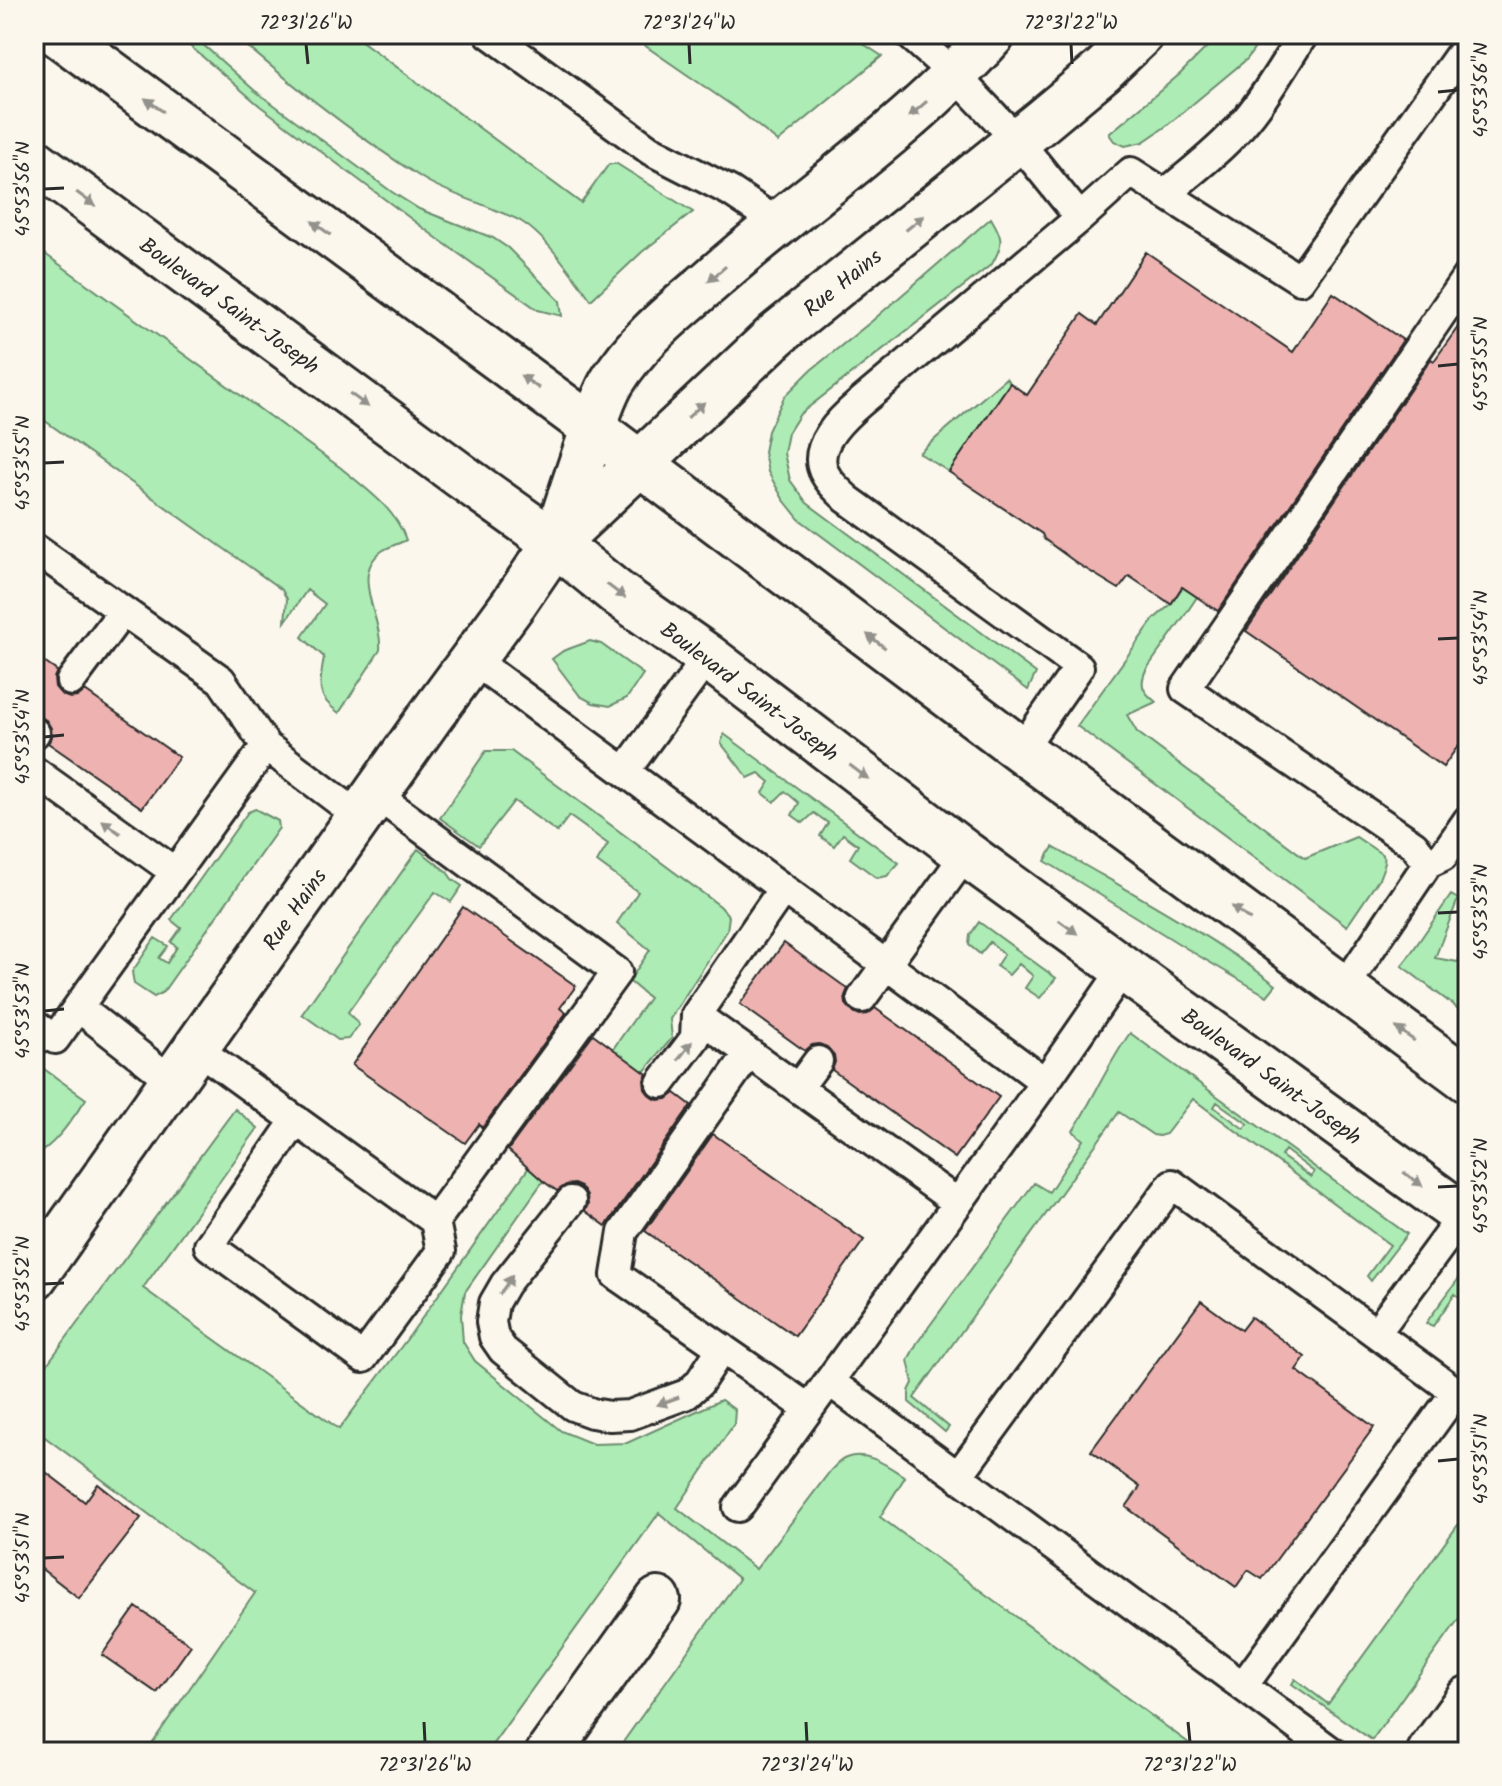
<svg xmlns="http://www.w3.org/2000/svg" width="1502" height="1786" viewBox="0 0 1502 1786" font-family="Kalam,sans-serif">
	<rect width="100%" height="100%" fill="#fbf7ec"/>
	<filter id="ink" filterUnits="userSpaceOnUse"><feTurbulence type="fractalNoise" baseFrequency=".0125" numOctaves="2"/><feDisplacementMap in="SourceGraphic" scale="16" xChannelSelector="R" yChannelSelector="G"/><feConvolveMatrix kernelMatrix="1 2 1 2 8 2 1 2 1" color-interpolation-filters="sRGB"/></filter>
	<g filter="url(#ink)">
		<path fill="#adecb4" stroke="#6c8c70" stroke-width="2" fill-rule="evenodd" d="M176,34H191L254,90L392,192L419,209L493,238L508,248L560,301L562,316L538,310L438,239L260,106Z
			M233,34H352L581,203L609,164H617L693,212L642,252L591,300C574,276 546,237 522,222C516,218 507,215 500,212C474,200 446,193 422,178C355,135 293,86 233,34Z
			M628,34H848L882,56L778,142L737,109Z
			M1220,34H1265L1247,59L1165,127L1143,142L1125,146L1114,141L1109,134L1180,74Z
			M991,218C1003,238 1004,243 992,264L800,414L788,433L784,453L790,480L807,503L1036,673L1028,690L799,519L783,499L768,472L764,452L768,431L784,397L811,370L872,321Z
			M34,246L341,468C366,489 395,508 406,540C398,544 388,547 382,551C349,575 383,618 380,650L339,713C314,695 320,685 324,657L302,637L325,604L307,590L285,622L287,599L282,590L34,413Z
			M1368,316L1379,325L1185,615L1146,670C1139,685 1143,692 1156,702L1127,715L1137,732L1305,858L1356,837L1383,855L1385,863L1379,879L1347,926L1077,726L1154,619L1171,604Z
			M1006,378L1010,383L949,472L919,453Z
			M590,641L601,644L643,674L627,698L610,706L593,703L580,696L552,659L563,651Z
			M724,734L899,863L887,876L877,878L850,858L858,845L843,834L834,846L820,836L828,823L814,813L803,823L792,815L799,803L785,791L774,802L763,793L770,782L759,773L748,778L721,743Z
			M486,751H511L720,906L729,916L727,931L670,1019L672,1038L644,1072L623,1057L538,1176L543,1181L465,1292L461,1315L463,1342L475,1361L561,1431L593,1444L627,1443L721,1400L735,1410L734,1424L677,1508L756,1569L831,1470C835,1466 840,1460 846,1458C868,1450 888,1466 905,1477L880,1517L1201,1752H616L739,1579L659,1513L487,1752H146L255,1593L34,1429V1382L235,1109L258,1128L143,1288L339,1429L410,1335L649,998L629,981L650,950L617,923L638,892L597,862L608,844L569,816L557,832L514,801L479,846L440,818Z
			M255,809L278,821L279,828L163,992L154,997L134,984L132,972L155,938L168,946L159,958L167,963L177,947L171,942L181,928L171,920L248,812Z
			M1053,847C1128,891 1206,932 1276,985L1267,996L1194,953L1045,861Z
			M418,849L447,872L452,879L462,886L451,902L435,892L348,1012L359,1025L348,1039L338,1040L302,1014Z
			M1451,895L1458,899L1435,958L1458,962L1468,932V1001L1461,1011L1402,966Z
			M979,922L1056,978L1040,998L1025,988L1033,976L1019,964L1009,975L996,966L1004,954L990,942L980,954L969,945L970,935Z
			M1130,1033L1407,1234L1371,1281L1367,1276L1390,1245L1193,1099L1166,1134L1159,1136L1153,1135L1119,1112L914,1398L949,1427L945,1432L909,1402V1391L913,1383L908,1360L917,1343L1034,1183L1049,1192L1083,1140L1073,1131C1093,1099 1108,1064 1130,1033ZM1217,1102L1248,1124L1244,1129L1214,1107ZM1285,1150L1314,1172L1311,1177L1281,1156Z
			M34,1064H37L86,1099C72,1119 56,1145 34,1156Z
			M1462,1274L1468,1278V1303L1455,1294L1433,1326L1426,1323Z
			M1468,1511V1606L1372,1740L1292,1684L1295,1679L1328,1704Z"/>
		<path fill="#eeb3b1" stroke="#2b2b2b" stroke-width="2" d="M1146,252L1293,352L1333,293L1403,340L1218,611L1182,587L1171,604L1129,576L1119,589L1078,564L1044,539L1042,534L949,472L1010,383L1027,395L1082,314L1097,325Z
			M1468,313V732L1443,767L1246,631L1431,359L1434,361Z
			M34,655L57,671L54,678L55,687L62,695L70,698L77,697L85,691L179,757L142,808L48,743L52,737L51,728L46,720L40,717L34,716Z
			M463,907L576,986L560,1008L566,1013L482,1128L479,1124L465,1143L352,1065Z
			M784,943L848,989L845,996L846,1004L853,1012L860,1015L868,1014L875,1008L999,1097L955,1158L832,1070L835,1062L834,1055L827,1047L819,1044L812,1045L805,1051L740,1004Z
			M593,1034L647,1074L644,1080L645,1089L651,1097L658,1100L667,1099L675,1093L691,1105L606,1226L585,1211L588,1204L587,1196L581,1187L574,1184L566,1185L557,1191L543,1181L508,1150Z
			M713,1134L864,1240L795,1336L645,1231Z
			M1201,1301L1241,1330L1251,1317L1282,1340L1305,1357L1296,1370L1374,1427L1262,1579L1248,1570L1236,1587L1126,1507L1140,1487L1091,1451Z
			M34,1463L85,1502L98,1484L141,1518L79,1598L34,1563Z
			M136,1607L191,1645L157,1693L102,1655Z"/>
		<g fill="none" stroke-linecap="round" stroke-linejoin="round">
			<g stroke="#2b2b2b" stroke-width="34">
				<path id="lane" d="M490,34L650,150L730,191L778,223
					M909,34L955,75L1018,141L1080,218
					M1165,194C1191,172 1218,152 1240,127C1265,99 1283,65 1304,34
					M34,548L221,680L266,746L360,817
					M472,659L1045,1082L1124,968
					M71,681L123,611
					M34,734L35,733
					M1021,750L1079,667L847,499C839,491 830,484 825,474C810,447 842,418 861,402L1080,218L1131,172L1300,280L1468,43
					M34,771L175,872
					M625,771L708,657
					M1428,863L1414,845L1185,689L1468,275
					M783,889L696,1015L958,1203L1045,1082
					M1344,988L1428,863L1443,856L1468,820
					M862,998L966,854
					M34,1025L55,1039L78,1007
					M196,1048L435,1221L617,972L375,794
					M749,1053L623,1232L616,1275L808,1408
					M172,1081L78,1007L266,746
					M661,1083L695,1038L696,1015
					M798,1088L818,1061
					M296,1120L209,1246L363,1358L441,1251L435,1221
					M571,1201L505,1284L494,1303L491,1322L494,1337L503,1350L573,1406L592,1413L610,1416L630,1415L687,1394L699,1383L722,1348
					M1376,1333L1463,1215
					M829,1381L1332,1752
					M958,1476L1172,1184L1456,1392L1243,1686
					M738,1507L958,1203"/>
			</g>
			<g stroke="#2b2b2b" stroke-width="50">
				<path id="street" d="M34,1277L430,717L514,603L555,543
					M549,1752L658,1600
					M1430,1752L1468,1699"/>
			</g>
			<g stroke="#2b2b2b" stroke-width="50">
				<path id="secondary" d="M557,537C567,506 577,475 588,444C595,424 601,401 612,382C636,342 674,312 709,282C802,199 910,129 993,34
					M555,543L777,334L1042,121L1102,71L1141,34"/>
			</g>
			<g stroke="#2b2b2b" stroke-width="50">
				<path id="primary" d="M58,34L593,428L1021,750L1468,1080
					M34,161L461,476L555,543L617,593L708,657L966,854L1468,1219"/>
			</g>
			<use href="#lane" stroke="#fbf7ec" stroke-width="28"/>
			<use href="#street" stroke="#fbf7ec" stroke-width="44"/>
			<use href="#secondary" stroke="#fbf7ec" stroke-width="44"/>
			<use href="#primary" stroke="#fbf7ec" stroke-width="44"/>
		</g>
		<defs><path id="oneway-solid" d="M-6-.8H1V-3.2L6.5 0L1 3.2V.8H-6Z" transform="scale(2)"/></defs>
		<g fill="#93918c">
			<use href="#oneway-solid" transform="translate(154 105) rotate(-144)"/>
			<use href="#oneway-solid" transform="translate(918 109) rotate(139)"/>
			<use href="#oneway-solid" transform="translate(86 199) rotate(36)"/>
			<use href="#oneway-solid" transform="translate(915 223) rotate(-39)"/>
			<use href="#oneway-solid" transform="translate(321 228) rotate(-144)"/>
			<use href="#oneway-solid" transform="translate(717 274) rotate(139)"/>
			<use href="#oneway-solid" transform="translate(530 382) rotate(-145)"/>
			<use href="#oneway-solid" transform="translate(359 400) rotate(36)"/>
			<use href="#oneway-solid" transform="translate(696 410) rotate(-43)"/>
			<use href="#oneway-solid" transform="translate(616 591) rotate(37)"/>
			<use href="#oneway-solid" transform="translate(876 641) rotate(-143)"/>
			<use href="#oneway-solid" transform="translate(859 772) rotate(37)"/>
			<use href="#oneway-solid" transform="translate(111 827) rotate(-144)"/>
			<use href="#oneway-solid" transform="translate(1241 913) rotate(-143)"/>
			<use href="#oneway-solid" transform="translate(1068 927) rotate(36)"/>
			<use href="#oneway-solid" transform="translate(1405 1034) rotate(-144)"/>
			<use href="#oneway-solid" transform="translate(685 1051) rotate(-53)"/>
			<use href="#oneway-solid" transform="translate(1413 1179) rotate(36)"/>
			<use href="#oneway-solid" transform="translate(506 1285) rotate(-56)"/>
			<use href="#oneway-solid" transform="translate(668 1401) rotate(160)"/>
		</g>
	</g>
	<path fill="none" stroke="#2b2b2b" stroke-width="3" d="M306,44L308,64M689,44L690,64M1071,44L1072,64M1438,92L1458,90M44,189L64,188M1438,366L1458,364M44,463L64,462M1438,639L1458,638M44,737L64,735M1438,913L1458,912M44,1011L64,1009M1438,1187L1458,1186M44,1284L64,1283M1438,1461L1458,1459M44,1558L64,1557M424,1722L425,1742M806,1722L807,1742M1188,1722L1190,1742"/>
	<g text-anchor="middle" stroke-width="8" stroke-linejoin="round" paint-order="stroke">
		<g font-size="22" fill="#2b2b2b" stroke="#fbf7ec">
			<text transform="translate(842 282) rotate(-39)" y="8">Rue Hains</text>
			<text transform="translate(230 305) rotate(36)" y="8">Boulevard Saint-Joseph</text>
			<text transform="translate(750 691) rotate(37)" y="8">Boulevard Saint-Joseph</text>
			<text transform="translate(294 909) rotate(-55)" y="8">Rue Hains</text>
			<text transform="translate(1272 1076) rotate(36)" y="8">Boulevard Saint-Joseph</text>
		</g>
	</g>
	<rect width="1502" height="1786" fill="none" stroke="#fbf7ec" stroke-width="88"/>
	<rect x="44" y="44" width="1414" height="1698" fill="none" stroke="#2b2b2b" stroke-width="3"/>
	<g font-size="20" text-anchor="middle" fill="#2b2b2b">
		<text x="306" y="29">72°31'26"W</text>
		<text x="689" y="29">72°31'24"W</text>
		<text x="1071" y="29">72°31'22"W</text>
		<text transform="translate(1480 90) rotate(-90)" y="7">45°53'56"N</text>
		<text transform="translate(22 189) rotate(-90)" y="7">45°53'56"N</text>
		<text transform="translate(1480 364) rotate(-90)" y="7">45°53'55"N</text>
		<text transform="translate(22 463) rotate(-90)" y="7">45°53'55"N</text>
		<text transform="translate(1480 638) rotate(-90)" y="7">45°53'54"N</text>
		<text transform="translate(22 737) rotate(-90)" y="7">45°53'54"N</text>
		<text transform="translate(1480 912) rotate(-90)" y="7">45°53'53"N</text>
		<text transform="translate(22 1011) rotate(-90)" y="7">45°53'53"N</text>
		<text transform="translate(1480 1186) rotate(-90)" y="7">45°53'52"N</text>
		<text transform="translate(22 1284) rotate(-90)" y="7">45°53'52"N</text>
		<text transform="translate(1480 1459) rotate(-90)" y="7">45°53'51"N</text>
		<text transform="translate(22 1558) rotate(-90)" y="7">45°53'51"N</text>
		<text x="425" y="1771">72°31'26"W</text>
		<text x="807" y="1771">72°31'24"W</text>
		<text x="1190" y="1771">72°31'22"W</text>
	</g>
</svg>
